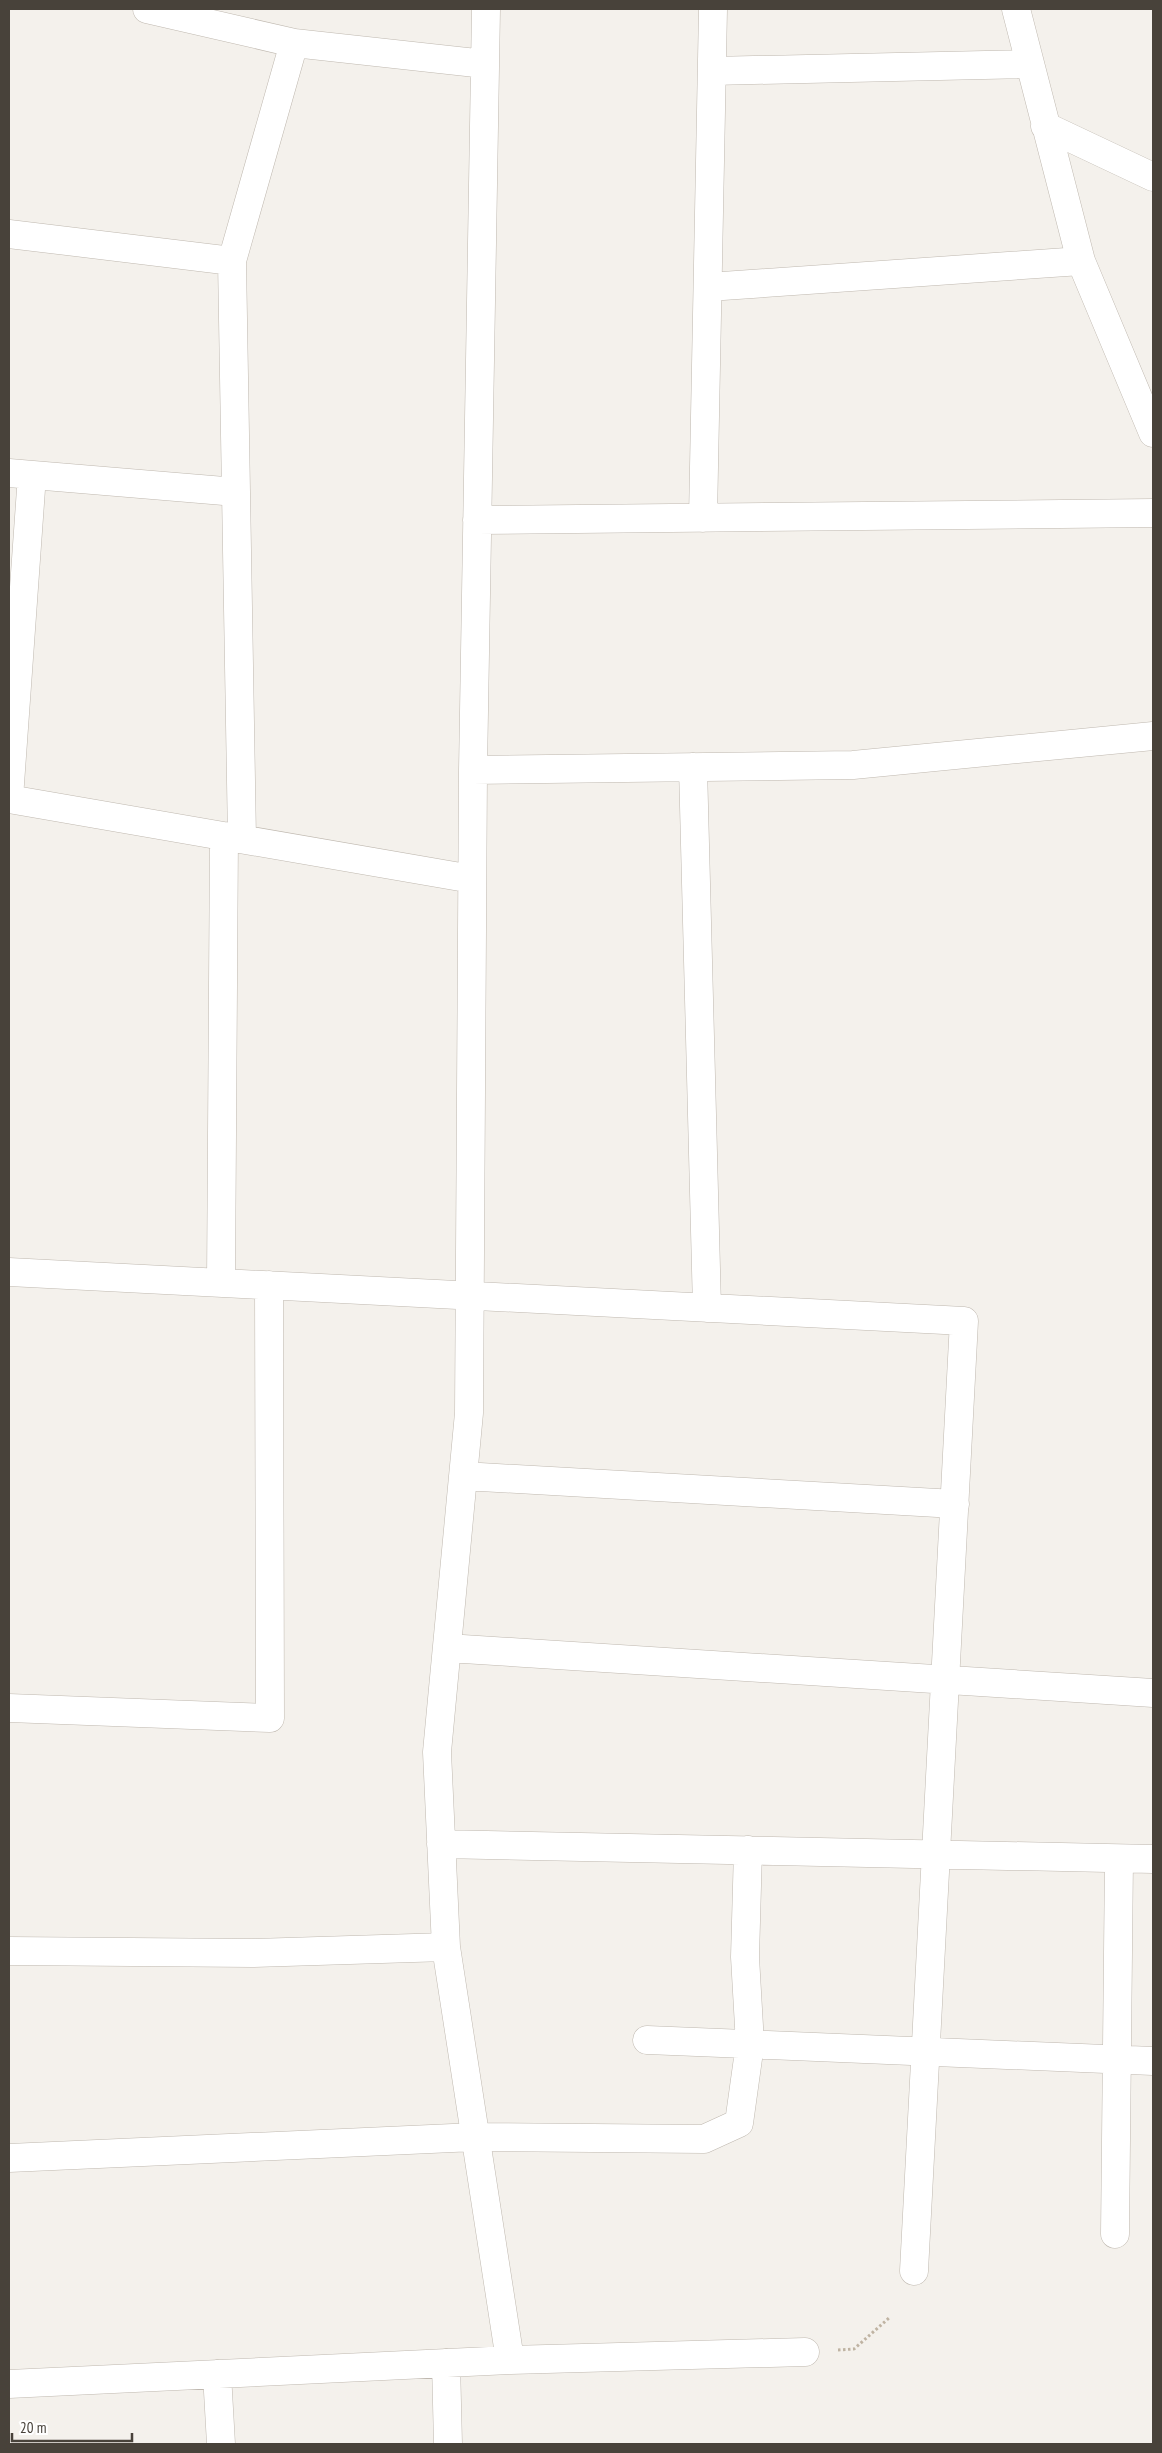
<svg xmlns="http://www.w3.org/2000/svg" width="1162" height="2453" viewBox="0 0 1162 2453" font-family="'PT Sans Narrow',sans-serif">
	<rect width="100%" height="100%" fill="#f4f1ec"/>
	<g fill="none" stroke-linecap="round" stroke-linejoin="round">
		<g stroke="#bfb8af" stroke-width="29">
			<path id="minor" d="M147,9L294,43L485,64
				M1016,9L1081,261L1153,433
				M712,71L1030,64
				M1045,126L1153,177
				M9,234L232,261
				M708,287L1081,261
				M9,473L236,492
				M703,518L713,9
				M477,520L1153,513
				M693,767L707,1308
				M473,770L853,765L1153,736
				M9,798L32,475
				M9,799L472,879
				M242,839L232,261L294,43
				M9,1272L964,1321L914,2271
				M221,1283L224,836
				M463,1476L955,1504
				M447,1648L1153,1693
				M9,1708L270,1718L269,1285
				M441,1844L1153,1859
				M446,1947L510,2360
				M9,1951L252,1953L446,1947L437,1752L469,1413L473,770L486,9
				M647,2040L1153,2061
				M9,2158L475,2137L704,2139L739,2123L750,2044L745,1957L748,1850
				M1115,2234L1119,1859
				M446,2363L448,2444
				M217,2374L221,2444
				M9,2384L510,2360L805,2352"/>
		</g>
		<path stroke="#bfb3a2" stroke-width="3" stroke-dasharray="2.5 2.5" stroke-linecap="butt" d="M838,2350L854,2349L889,2318"/>
		<use href="#minor" stroke="#fff" stroke-width="28"/>
	</g>
	<rect width="1162" height="2453" fill="none" stroke="#48423a" stroke-width="20"/>
	<path d="M12 2433v8h120v-8" fill="none" stroke="#48423a" stroke-width="2.5"/>
	<text x="20" y="2433" font-size="15" fill="#48423a" stroke="#ffffff" stroke-width="4" paint-order="stroke">20 m</text>
</svg>
